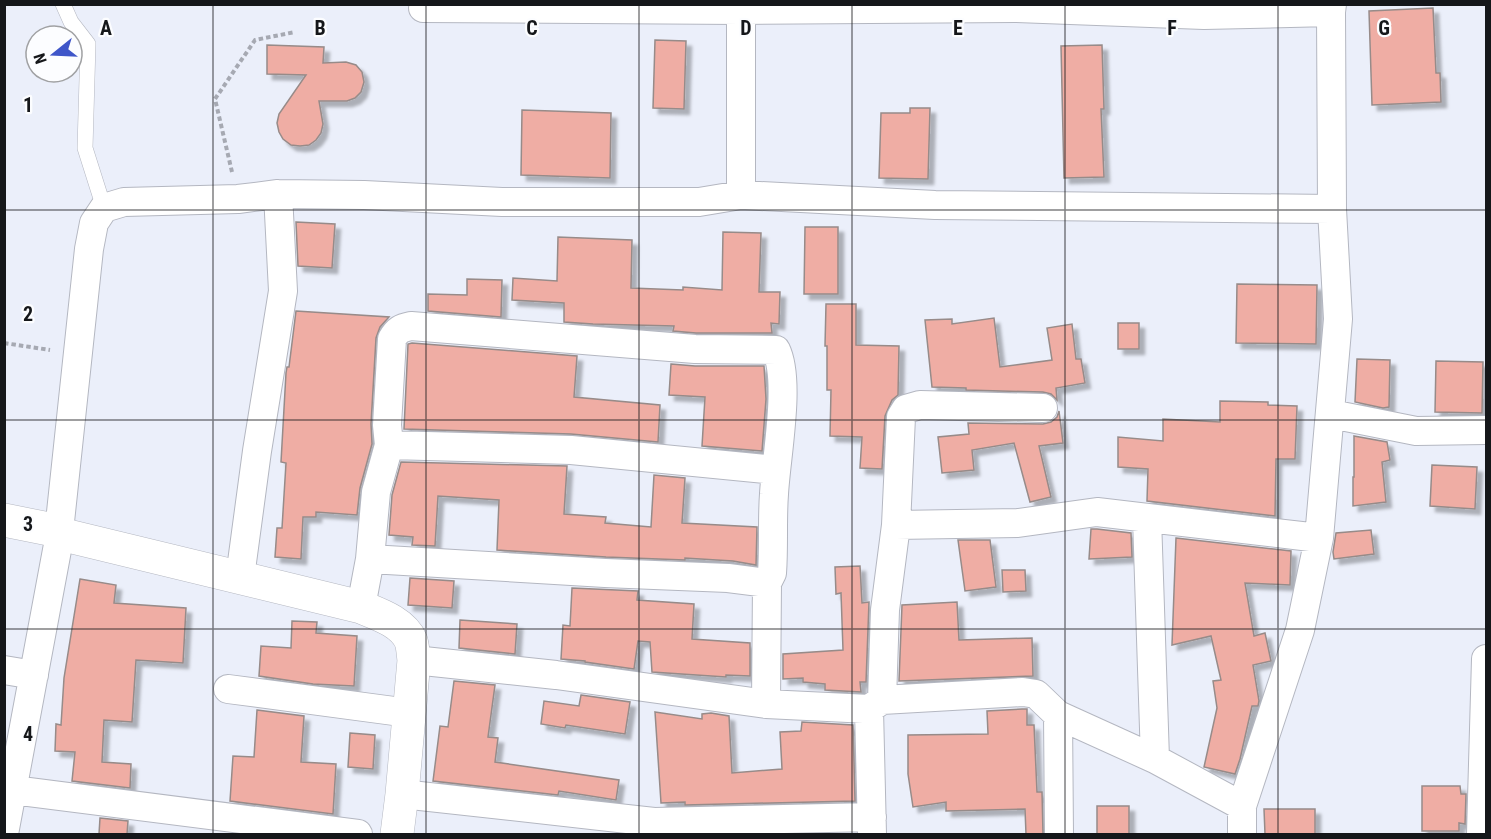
<svg xmlns="http://www.w3.org/2000/svg" width="1491" height="839" viewBox="0 0 1491 839" font-family="'Roboto Condensed',sans-serif">
	<defs>
		<filter id="shadow"><feDropShadow dx="5.5" dy="5.5" stdDeviation="1.5" flood-color="#0004"/></filter>
	</defs>
	<rect width="100%" height="100%" fill="#ebeffa"/>
	<path fill="#efada4" stroke="#978b89" stroke-width="1.5" filter="url(#shadow)" d="M1433,8L1436,73H1440L1441,102L1372,105L1369,11Z
		M655,40L686,41L684,109L653,108Z
		M267,45L324,47L323,63L346,62L356,65L362,72L364,82L361,92L355,98L347,101H319L323,124L321,133L316,140L309,145L300,146L291,145L283,139L279,132L277,123L279,114L306,75L267,74Z
		M1102,45L1104,109H1101L1104,177L1064,178L1061,46Z
		M910,108H930L928,179L879,178L881,113H910Z
		M522,110L611,113L610,178L521,175Z
		M296,222L335,224L332,268L298,266Z
		M805,227H838V294H804Z
		M723,232L761,233L759,292H780L779,324L771,323L772,333H696L673,331L674,326L593,324L564,322V303L512,300L513,278L557,281L558,237L632,240L631,288L683,290V287L722,290Z
		M467,279L502,280L501,317L428,311V294L467,295Z
		M1237,284L1317,285L1316,344L1236,343Z
		M826,304H856V345L899,346L898,395L892,400L885,416L882,469L860,468L862,437L830,436L831,390H827V346H825Z
		M296,311L389,317L380,327L376,338L371,424L372,444L360,488L357,515L316,512V517H303L301,559L275,557L277,528H282L286,463L281,462L286,373L287,367H289Z
		M994,318L1000,367L1052,360L1047,328L1072,324L1076,359H1081L1085,383L1056,388L1057,400L1051,394L1043,392L966,390V388L932,387L925,320L952,319V324Z
		M1118,323H1139V349H1118Z
		M412,343L577,356L574,397L660,405L658,442L571,434L404,429L408,344Z
		M1357,359L1390,360L1389,407L1383,408L1355,402Z
		M1436,361L1483,362L1482,413L1435,412Z
		M671,364L695,366H764L766,399L762,451L702,446L705,397L669,395Z
		M1220,401L1268,402V405L1297,406L1295,459H1276L1275,516L1147,501L1148,469L1118,467V437L1163,441V419L1220,422Z
		M1059,411L1063,443L1039,446L1051,497L1030,502L1014,443L972,450L974,470L942,473L938,437L969,434L968,423L1043,424L1051,422L1057,417Z
		M1354,436L1387,442L1390,460L1382,462L1386,502L1353,506V477H1354Z
		M401,462L567,466L564,514L606,517L605,523L651,527L654,475L685,478L682,523L757,527L756,565L733,561L685,558V560L606,557L497,550L499,500L438,496L435,546L412,545L413,537L389,535L392,495Z
		M1432,465L1477,467L1475,509L1430,506Z
		M1091,529H1097L1131,533L1132,557L1089,559Z
		M1371,530L1374,554L1334,559L1333,552L1336,533Z
		M1176,538L1291,551L1290,585L1245,583L1254,636L1265,633L1271,661L1253,665L1259,701L1258,706H1252L1240,759L1235,774L1204,767L1217,708L1213,681L1221,680L1211,636L1172,645Z
		M958,540H990L996,587L965,591Z
		M860,566L862,603L869,602L866,682H860L861,692L825,690V684L803,682V678L783,679V654L843,650L841,593L836,594L835,567Z
		M1002,570H1025L1026,591L1003,592Z
		M410,578L454,581L452,608L408,605Z
		M80,579L116,585L114,603L186,608L183,663L136,660L132,722L104,720L102,762L131,764L130,788L72,781L75,752L55,751L56,724L61,725L64,678Z
		M572,588L638,591L637,600L694,604L692,639L750,643V676L726,675V677L652,672L650,642L638,641L634,669L585,662V661L561,659L563,625L570,626Z
		M957,602L959,640L1032,638L1033,676L899,681L902,605Z
		M460,620L517,624L515,654L459,648Z
		M292,621L317,622L316,633L357,636L354,686L313,684L259,676L261,646L291,648Z
		M454,681L495,685L488,737L498,738L495,762L619,780L616,800L559,791L558,795L433,781L440,726L448,727Z
		M581,695L630,702L625,734L566,725L565,728L541,724L544,701L579,706Z
		M1022,709H1027V725H1034L1037,792H1042L1043,834H1026L1025,809L946,811V802L913,807L908,774V735L988,734L987,711Z
		M257,710L304,716L301,762L336,764L333,814L230,801L233,756L254,757Z
		M655,712L702,719V714L711,713L729,716L732,773L782,769L780,732L801,731L802,722L853,725L855,801L685,805V802L661,803Z
		M350,733L375,735L373,769L348,767Z
		M1422,786H1460L1461,794H1466L1465,824L1459,823V831H1422Z
		M1097,806H1129V834H1097Z
		M1264,809H1315V834H1265Z
		M100,818L128,821L127,834H99Z"/>
	<g fill="none" stroke-linecap="round" stroke-linejoin="round">
		<g stroke="#b4b7c1" stroke-width="16">
			<path id="service" d="M63,4L71,22L88,44L85,148L104,208"/>
		</g>
		<g stroke="#b4b7c1" stroke-width="30">
			<path id="minor" d="M423,8L741,10L1015,8L1204,15L1331,12
				M741,10V195
				M1331,414L1416,431L1486,430
				M1147,518L1155,759
				M896,525L1018,523L1097,512L1319,538
				M59,531L89,249L94,223L104,208L124,202L238,199L278,194
				M370,559L605,573L728,578L767,583L772,573C774,547 772,520 774,494C776,457 791,381 776,350L695,349L411,326C401,328 397,330 392,339L387,425L389,445
				M240,577L257,451L283,291L278,194L364,195L502,202H699L741,195L935,205L1332,209
				M361,607L370,559L376,492L389,445L571,450L776,470
				M414,660L556,675L766,704L869,709
				M4,670L34,675
				M228,689L409,713
				M882,700L1023,692L1036,694L1058,715L1059,834
				M766,704L767,583
				M1058,715L1155,759L1242,806
				M13,790L358,834
				M402,794L654,822L872,817
				M4,834L60,534
				M872,834L869,709L882,700L885,610L896,525L901,417L906,409L920,405L1043,408
				M1242,834V806L1300,630L1319,538L1338,319L1332,209L1331,12L1332,4
				M1481,834L1486,659"/>
		</g>
		<g stroke="#b4b7c1" stroke-width="34">
			<path id="secondary" d="M4,520L59,531L60,534L361,607C378,614 403,622 411,641C413,647 413,654 414,660L402,794L397,834"/>
		</g>
		<path stroke="#a6a9b2" stroke-width="4" stroke-dasharray="4.5 3" stroke-linecap="butt" d="M232,172L215,99L255,40L295,32
			M4,343L50,350"/>
		<use href="#service" stroke="#fff" stroke-width="15"/>
		<use href="#minor" stroke="#fff" stroke-width="28"/>
		<use href="#secondary" stroke="#fff" stroke-width="33"/>
	</g>
	<path fill="none" stroke="#15171a" stroke-width="1.5" stroke-opacity="0.55" d="M213,4V834M426,4V834M639,4V834M852,4V834M1065,4V834M1278,4V834M4,210H1486M4,420H1486M4,629H1486"/>
	<g font-size="20" text-anchor="middle" font-weight="bold" fill="#15171a" stroke="#fcfdff" stroke-width="4.5" stroke-linejoin="round" paint-order="stroke">
		<text x="106" y="35">A</text>
		<text x="320" y="35">B</text>
		<text x="532" y="35">C</text>
		<text x="746" y="35">D</text>
		<text x="958" y="35">E</text>
		<text x="1172" y="35">F</text>
		<text x="1384" y="35">G</text>
		<text x="28" y="112">1</text>
		<text x="28" y="321">2</text>
		<text x="28" y="531">3</text>
		<text x="28" y="741">4</text>
	</g>
	<rect width="1491" height="839" fill="none" stroke="#15171a" stroke-width="12"/>
	<g transform="translate(54 54) rotate(252)"><circle r="28" fill="#fcfdff" stroke="#a0a1a3" stroke-width="1.5"/>
	<path d="M0-4.5L10 22L0 15L-10 22Z" fill="#3f56c9"/>
	<text y="-9" font-size="16" font-weight="bold" text-anchor="middle" fill="#15171a">N</text>
	</g>
</svg>
